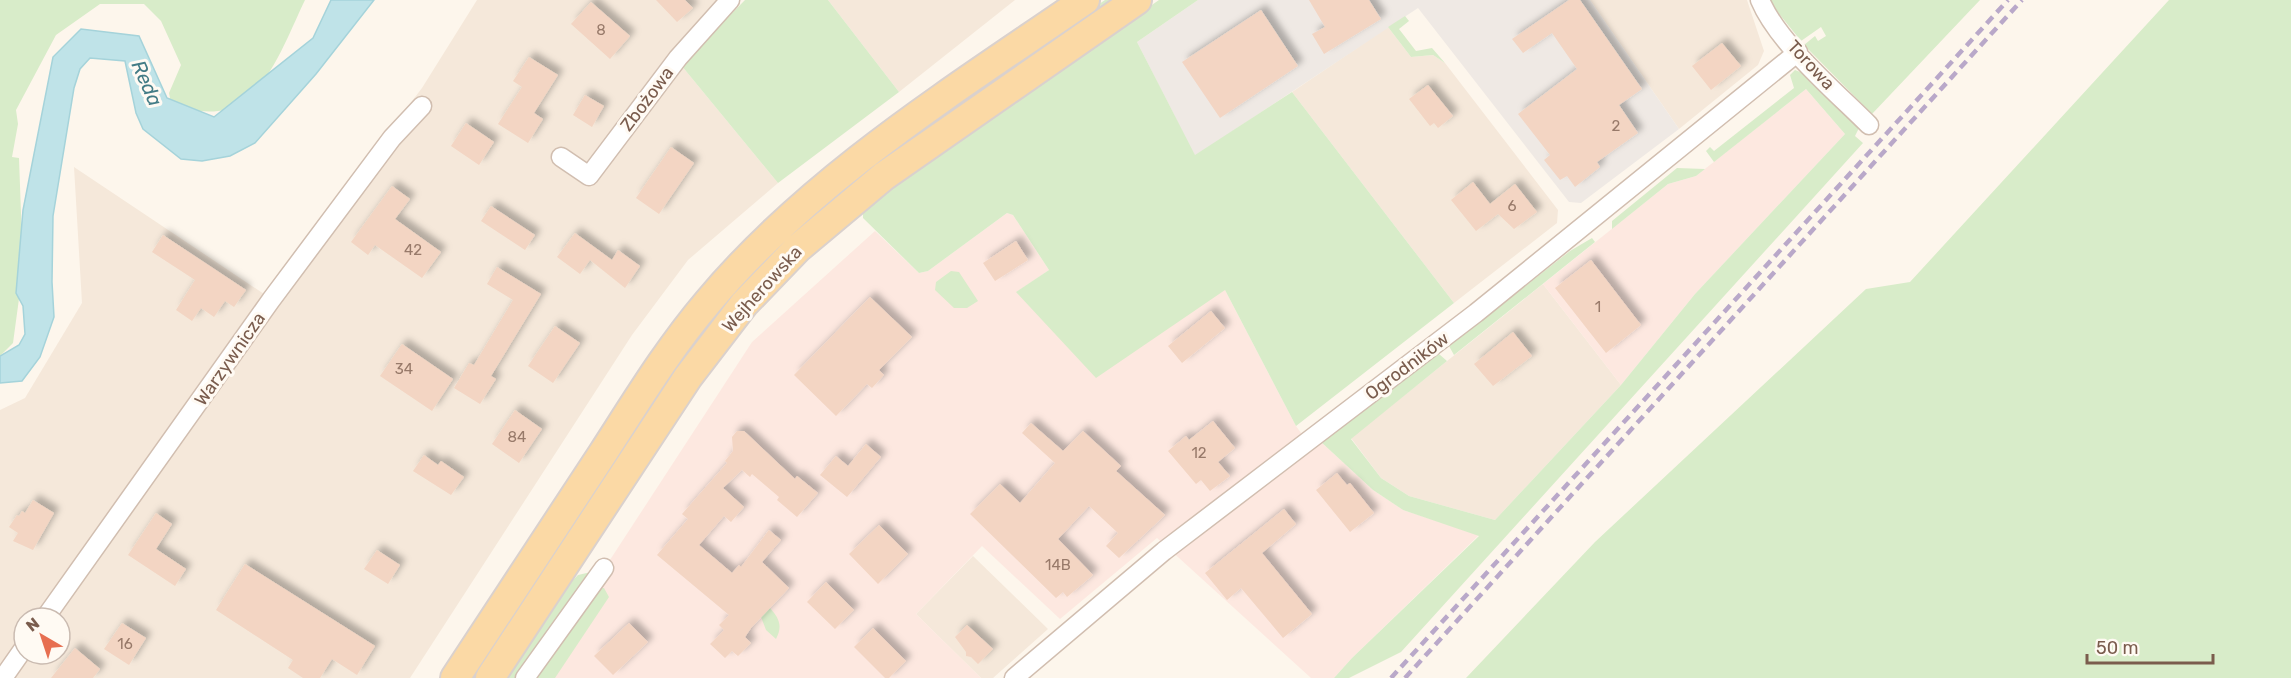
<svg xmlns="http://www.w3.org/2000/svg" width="2291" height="678" viewBox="0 0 2291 678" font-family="Rubik,sans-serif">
	<defs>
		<filter id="shadow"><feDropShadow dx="5.5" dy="-5.5" stdDeviation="3" flood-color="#0004"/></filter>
	</defs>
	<rect width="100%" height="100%" fill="#fdf6ec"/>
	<path fill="#f5e8da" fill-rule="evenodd" d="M477,0H733L681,65L778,183L688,260L632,335L410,678H0V410L25,398L82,303L74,167L264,294L422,88ZM24,618H60V654H24Z
		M828,0H1015L899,92Z
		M1590,0H1747L1764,51L1758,65L1679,129Z
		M1388,27L1411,57L1433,55L1445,63L1558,210L1557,223L1454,303L1292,92Z
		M1543,284L1621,385L1495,520L1409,496L1381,478L1351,438Z
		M973,556L1048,629L993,678H981L916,614Z"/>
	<path fill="#fde8e0" d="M1806,89L1845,134L1695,294L1621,385L1543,284L1668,184L1696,176Z
		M1007,213L1013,215L1049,270L1017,292L1225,290L1296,426L1311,447L1320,441L1373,490L1403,510L1479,535L1352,658L1334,678H1311L1157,538L1060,619L982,546L916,614L981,678H533L752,342L875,231L919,273L928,271Z"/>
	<path fill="#efe9e4" d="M1198,0H1590L1679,129L1581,203L1569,202L1418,8L1195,156L1137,42Z"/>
	<path fill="#d8ecc9" d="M0,0H305C288,34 264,108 218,111C203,113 187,109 172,108L169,93L181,65L161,21L144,4H100L56,35L16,110L18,124L12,157L19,158L23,269L13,343L0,356Z
		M745,0H828L899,92L778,183L681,65Z
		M1105,0H1118L847,191L578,524L575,521L599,478L706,321L760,262L849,181L963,98Z
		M1159,0H1198L1137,42L1195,155L1292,92L1454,303L1296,426L1225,290L1096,378L1016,292L1049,270L1013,215L1007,213L928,271L919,273L863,218V212L897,183Z
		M1768,0H1980L1872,114L1804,45L1815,36L1818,41L1826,36L1821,27L1801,41Z
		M2169,0H2291V678H1466L1595,542L1866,289L1910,282Z
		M1405,16L1409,21L1399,29L1416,51L1432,48L1445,63L1433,55L1411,57L1388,27Z
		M1795,70L1813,77L1859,128L1855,136L1863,143L1401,652L1349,678H1334L1352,658L1479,536L1403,510L1373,490L1320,441L1439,354L1447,361L1351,439L1381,478L1409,496L1495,520L1621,385L1695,294L1845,134L1806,89L1714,162L1706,151L1710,147L1714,151L1794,88L1790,75Z
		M1677,168L1705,169L1696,176L1668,184L1612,229V221Z
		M1592,238L1595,242L1454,355L1449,346L1570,251Z
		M951,271L959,272L978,301L967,308H954L935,290L936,282Z
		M591,572L521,678H506L568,585L578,575Z
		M596,588H604L609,597L555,678H529Z
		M770,608C779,618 783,626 776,639L766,630L761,617Z"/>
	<path fill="#bfe3e8" stroke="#a5d3da" stroke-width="1.5" d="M331,0H374L316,74L255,143L230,156L202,161L181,159L143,129L136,113L125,61L90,58L80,69L74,88L53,216L52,282L54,317L40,357L22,381L0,383V356L19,345L25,334L23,306L16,293L23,210L53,57L81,29L139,36L167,98L214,117L313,38Z"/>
	<path fill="#f3d5c3" filter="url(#shadow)" d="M656,0H685L693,8L677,22Z
		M1309,0H1369L1381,19L1324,54L1312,34L1325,27Z
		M1569,0H1580L1642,89L1619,105L1638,133L1597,162L1600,167L1575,187L1567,176L1560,180L1544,160L1550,155L1518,114L1577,69L1552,33L1523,53L1512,39Z
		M591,2L630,36L610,59L571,24Z
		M1261,10L1298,66L1220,118L1182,62Z
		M1722,43L1741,66L1711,90L1692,66Z
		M529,57L558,75L534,113L543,119L528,143L498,124L522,87L513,81Z
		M1428,85L1453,116L1438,128L1434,123L1430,126L1409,99Z
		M585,95L604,106L592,127L573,115Z
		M466,123L494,142L479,165L451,146Z
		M671,147L694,163L659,214L636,198Z
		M1473,182L1490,204L1515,184L1537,212L1514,229L1498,214L1476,231L1451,200Z
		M392,186L410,199L395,219L441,252L422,278L375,245L368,255L351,242Z
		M491,206L535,235L525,250L481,221Z
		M575,233L612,260L618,250L640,266L625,288L590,260L580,274L557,257Z
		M163,235L246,290L234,307L225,301L214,317L201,308L192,321L176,310L195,280L152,252Z
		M1016,241L1028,260L995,281L983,263Z
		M1591,260L1641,325L1606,353L1555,288Z
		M497,267L541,294L491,376L496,379L480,404L454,388L469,363L474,365L513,300L487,284Z
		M870,297L912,337L879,370L884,375L872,388L867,384L836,416L794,375Z
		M1211,311L1225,328L1182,363L1168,346Z
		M555,326L580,343L553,383L528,366Z
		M1513,332L1532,356L1493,386L1474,364Z
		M402,344L453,379L432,411L380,376Z
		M515,410L542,429L519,463L492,444Z
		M1213,421L1235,448L1218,462L1230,476L1210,491L1201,480L1196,484L1168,451L1186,436L1189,440Z
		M1031,423L1063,451L1083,431L1121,466L1116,471L1165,515L1119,558L1106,546L1118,533L1089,506L1058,539L1093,575L1067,597L1063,592L1056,598L970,514L1000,484L1020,503L1055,463L1022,433Z
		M737,431H744L795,479L797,476L818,493L797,517L777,500L779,497L752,474L750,477L742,470L723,488L744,507L731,522L724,516L699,545L732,573L739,565L741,567L769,530L781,540L762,562L789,588L751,628L745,637L751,643L738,656L732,651L725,658L710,644L724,630L719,625L729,615L657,555L688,519L682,514L727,463L725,461L733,451L732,437Z
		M866,444L881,457L847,497L820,475L836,456L848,466Z
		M424,455L438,465L441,461L464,477L451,495L413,471Z
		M1337,473L1347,485L1350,483L1374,513L1350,532L1316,490Z
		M33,500L54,513L33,550L13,541L18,533L9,527L17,515L19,516L22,511L25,513Z
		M1284,509L1296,524L1262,553L1312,614L1283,638L1241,588L1227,600L1205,573Z
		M156,513L172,524L156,549L186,569L175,586L128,555Z
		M879,525L908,554L878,584L849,554Z
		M377,550L400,565L388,584L364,569Z
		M245,564L375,646L357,675L332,659L320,678H303L288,668L293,660L216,610Z
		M826,582L854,610L835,629L807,602Z
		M122,623L146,638L129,665L104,649Z
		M629,623L648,642L613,675L594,656Z
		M967,625L993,649L978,664L971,657L966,656V652L955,637Z
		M873,628L906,661L889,678H885L854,647Z
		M75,648L100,669L93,678H51Z"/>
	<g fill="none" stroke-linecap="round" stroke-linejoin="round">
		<g stroke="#d1beb0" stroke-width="21">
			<path id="minor" d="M1760,0C1778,43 1835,91 1869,125
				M561,157L589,176L678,58L730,0
				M45,618L271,300L392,138L422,106
				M3,678L24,648
				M525,678L604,568
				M1014,678L1164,551L1476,313L1798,52"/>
		</g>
		<g stroke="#dad1cd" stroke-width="32">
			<path id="primary" d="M455,678C504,603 554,528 603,453C636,402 668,349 708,302C812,178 953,91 1085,0
				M490,678L688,377L744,304L798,248L884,176L1137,0"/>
		</g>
		<use href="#minor" stroke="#fff" stroke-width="18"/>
		<use href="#primary" stroke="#fbd9a5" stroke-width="28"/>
		<path stroke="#b9a8c9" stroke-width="4.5" stroke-dasharray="9 6" stroke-linecap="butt" d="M1391,678L2008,0
			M1405,678L2022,0"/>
	</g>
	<g text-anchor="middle" stroke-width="6" stroke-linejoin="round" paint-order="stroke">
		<g font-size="15" fill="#987a6a">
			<text x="601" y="35">8</text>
			<text x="1616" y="131">2</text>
			<text x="1512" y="211">6</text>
			<text x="413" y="255">42</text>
			<text x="1598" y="312">1</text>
			<text x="404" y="374">34</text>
			<text x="517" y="442">84</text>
			<text x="1199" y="458">12</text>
			<text x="1058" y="570">14B</text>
			<text x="125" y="649">16</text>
		</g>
		<g font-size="18" fill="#7a5c4d" stroke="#fffaf3">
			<text transform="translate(1811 65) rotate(47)" y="6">Torowa</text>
			<text transform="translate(647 99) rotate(-53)" y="6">Zbożowa</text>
			<text transform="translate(762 289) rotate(-48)" y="6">Wejherowska</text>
			<text transform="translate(230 359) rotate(-55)" y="6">Warzywnicza</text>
			<text transform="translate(1407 366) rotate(-37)" y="6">Ogrodników</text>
		</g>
		<g font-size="20" font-style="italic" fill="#437c86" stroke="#fffaf3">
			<text transform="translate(147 83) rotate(66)" y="7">Reda</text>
		</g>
	</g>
	<g transform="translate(42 636) rotate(321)"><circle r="28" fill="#fffaf3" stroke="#cabbb1" stroke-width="1.5"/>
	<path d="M0-4.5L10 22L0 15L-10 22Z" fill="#e76f51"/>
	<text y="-9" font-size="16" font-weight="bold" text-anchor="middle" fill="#7a5c4d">N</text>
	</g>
	<path d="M2087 654v9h126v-9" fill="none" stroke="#7a5c4d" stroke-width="3"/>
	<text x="2096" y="654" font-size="18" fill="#7a5c4d" stroke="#fffaf3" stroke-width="4.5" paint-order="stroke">50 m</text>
</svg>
